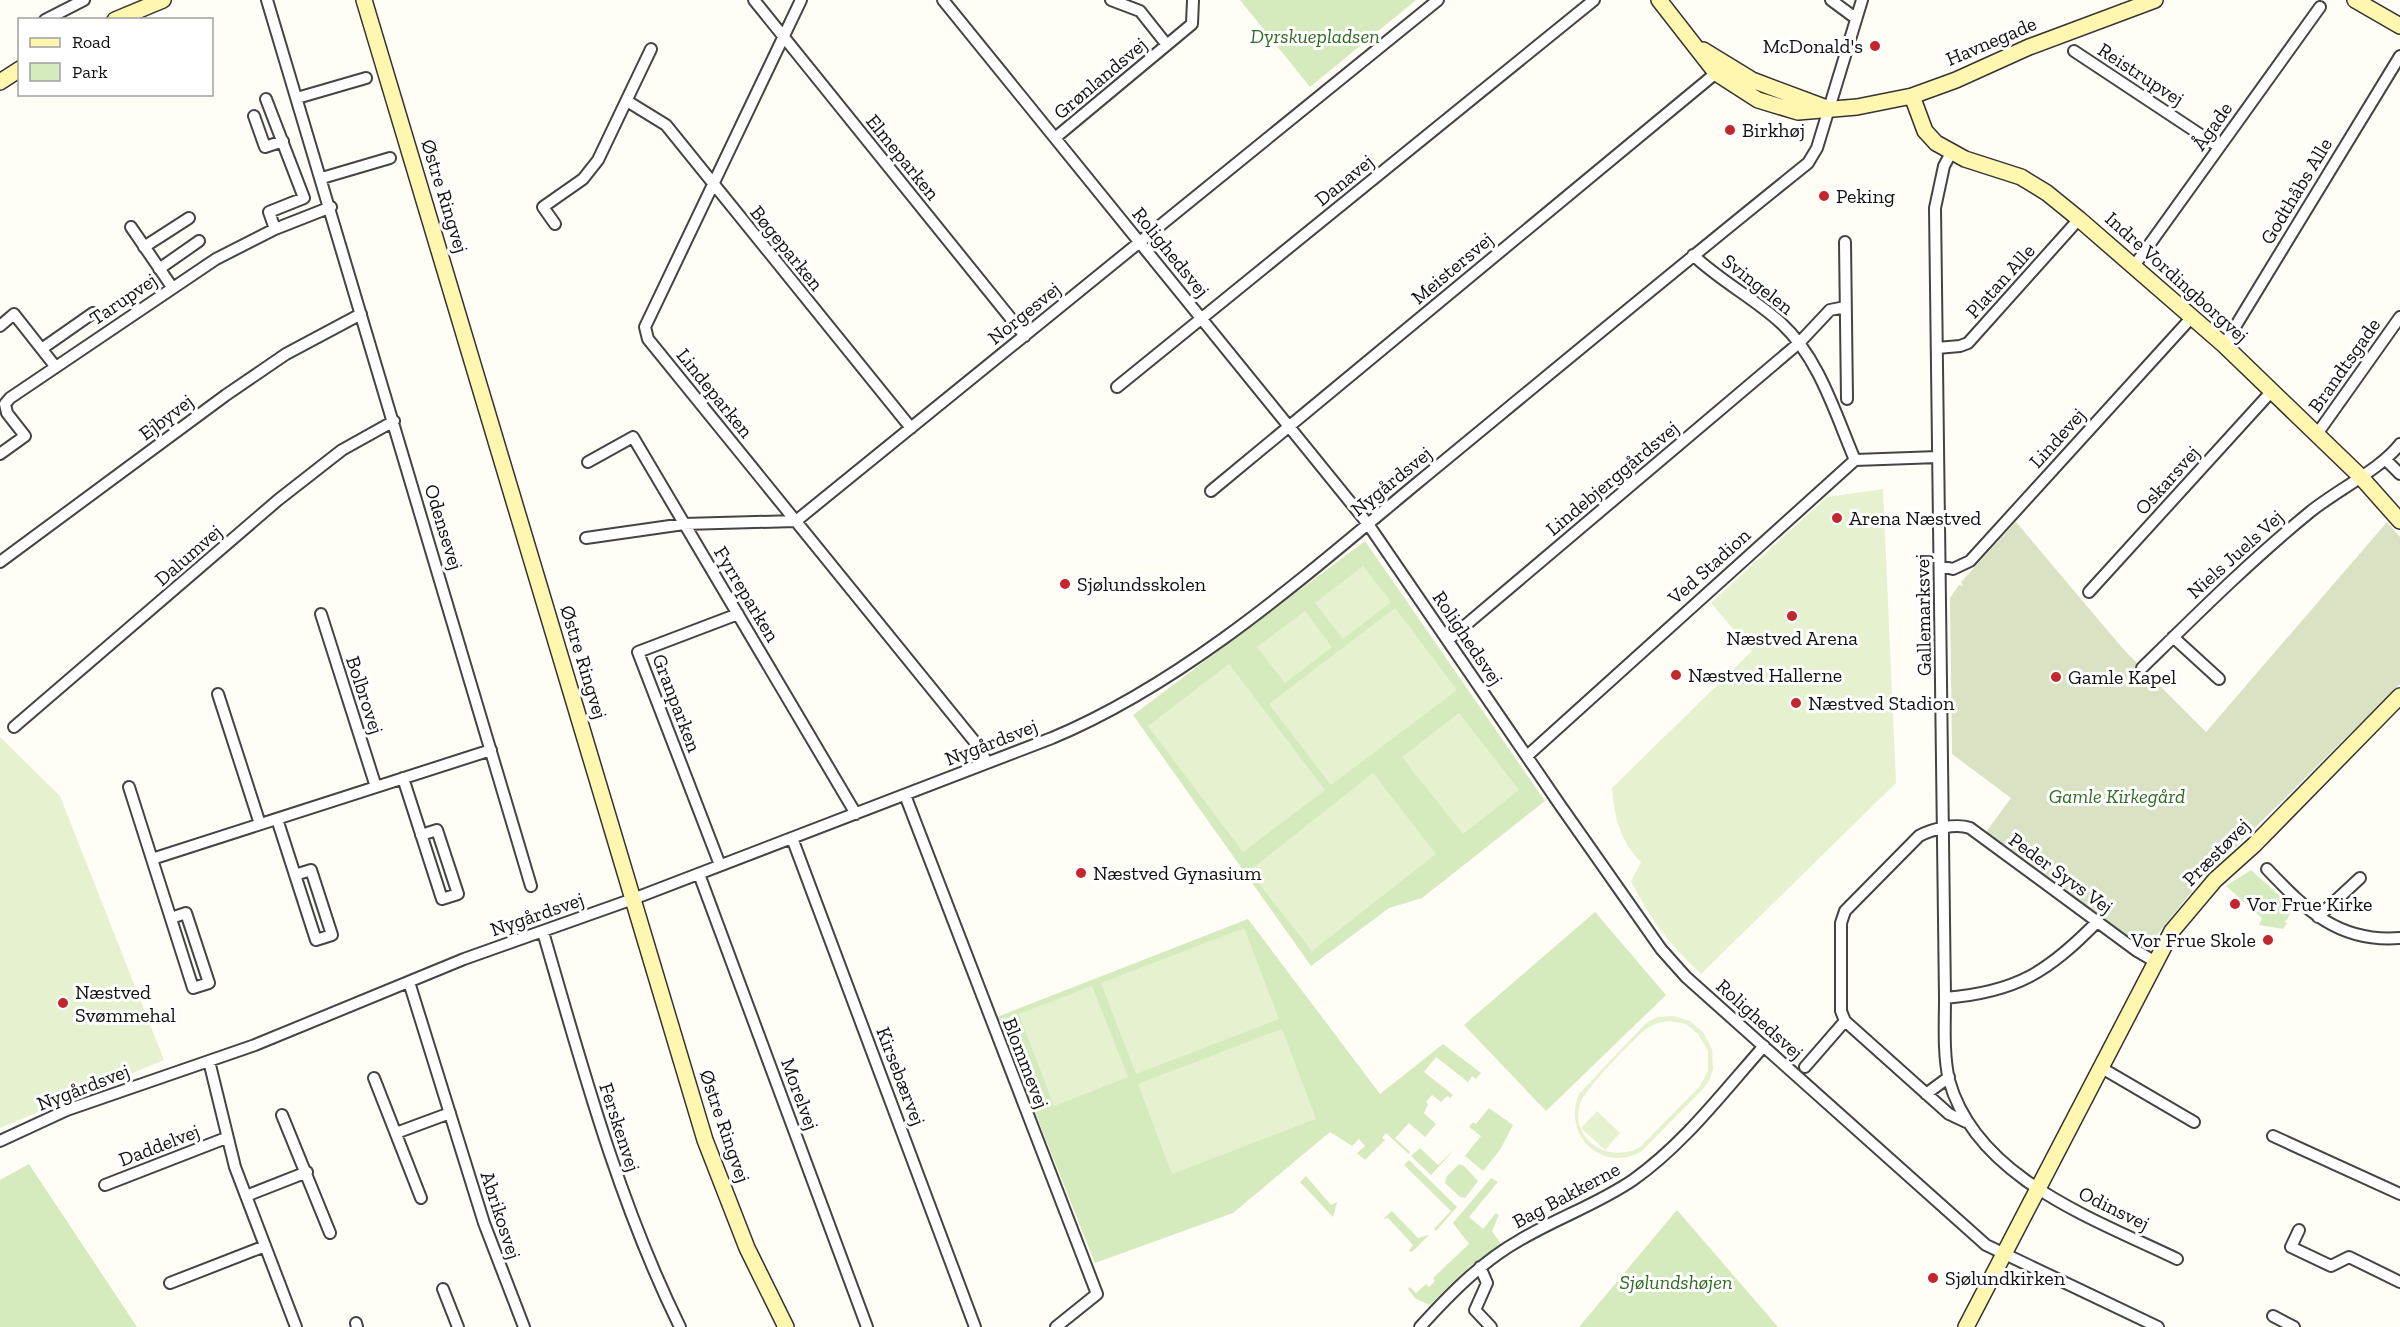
<svg xmlns="http://www.w3.org/2000/svg" width="2400" height="1327" viewBox="0 0 2400 1327" font-family="'Zilla Slab',serif">
	<rect width="100%" height="100%" fill="#fffdf5"/>
	<path fill="#d5ebbd" d="M1240,0H1416L1310,87Z
		M1365,541L1545,801L1422,898L1389,908L1311,966L1133,715Z
		M2251,870L2293,908L2287,920L2284,921L2287,923L2283,929L2259,925L2262,918L2226,886Z
		M1595,912L1666,995L1546,1111L1464,1025Z
		M1248,919L1380,1094L1443,1044L1481,1073L1476,1079L1472,1076L1468,1082L1436,1057L1424,1072L1453,1095L1450,1098L1447,1096L1441,1102L1432,1095L1426,1102L1428,1104L1424,1113L1436,1124L1425,1137L1409,1123L1395,1138L1410,1152L1409,1154L1386,1133L1382,1138L1385,1140L1365,1160L1357,1153L1365,1146L1359,1139L1352,1146L1330,1132L1233,1213L1095,1263L997,1017Z
		M1489,1108L1513,1125L1500,1150L1483,1171L1465,1156L1481,1136L1469,1127L1473,1122L1476,1124Z
		M1420,1148L1438,1165L1455,1149L1431,1175L1411,1156Z
		M1409,1160L1457,1207L1436,1231L1434,1229L1451,1211L1404,1165Z
		M29,1164L137,1327H0V1180Z
		M1459,1164L1464,1166L1478,1181L1465,1198L1460,1197L1445,1183L1447,1176Z
		M1306,1176L1331,1205L1337,1202L1333,1217L1300,1182Z
		M1491,1178L1498,1182L1469,1217L1483,1229L1496,1213L1499,1215L1492,1231L1501,1244L1469,1267L1430,1305L1416,1299L1408,1289L1410,1287L1416,1293L1426,1284L1429,1287L1435,1281L1433,1278L1469,1244L1453,1223Z
		M1677,1210L1778,1327H1579Z
		M1392,1211L1418,1238L1429,1235L1412,1252L1409,1251L1413,1245L1388,1218L1383,1219Z"/>
	<path fill="#d9e3c4" d="M2016,522L2124,650L2206,732L2387,522L2400,537V684L2196,886L2149,945L2139,944L1986,832L2011,798L1952,754L1950,598L1959,585L1963,586L1961,582Z"/>
	<path fill="#e6f2cf" fill-rule="evenodd" d="M1883,489L1896,783L1701,974C1671,946 1649,918 1631,881L1641,862C1620,841 1614,816 1612,788L1752,651L1711,603L1827,497Z
		M1363,566L1391,602L1343,639L1315,603Z
		M1395,608L1457,690L1331,785L1269,704Z
		M1305,611L1332,647L1285,683L1257,647Z
		M1229,664L1325,790L1243,852L1148,726Z
		M1459,713L1519,790L1463,834L1402,757Z
		M0,737L60,796L164,1060L0,1128Z
		M1373,773L1436,854L1312,951L1249,871Z
		M1244,928L1279,1019L1136,1074L1101,983Z
		M1092,986L1128,1077L1054,1106L1019,1014Z
		M1674,1016L1690,1021L1703,1032L1712,1049L1713,1069L1709,1081L1702,1090L1641,1152C1601,1173 1562,1135 1579,1094L1647,1022L1658,1017ZM1669,1021L1686,1024L1698,1034L1708,1051V1071L1700,1086L1640,1147C1610,1164 1569,1141 1580,1104C1584,1090 1638,1033 1651,1026C1657,1023 1662,1022 1669,1021Z
		M1282,1029L1316,1119L1172,1174L1138,1084Z
		M1597,1111L1620,1133L1605,1150L1581,1128Z"/>
	<g fill="none" stroke-linecap="round" stroke-linejoin="round">
		<g stroke="#444" stroke-width="14">
			<path id="street" d="M267,0L531,886
				M754,0L1025,336
				M801,0L645,327L648,339L979,747L987,763
				M943,0L1368,524L1560,805L1661,949L1686,977L1986,1245L2158,1327
				M1111,0L1140,11L1167,45
				M1831,0L1854,17
				M45,20L84,0
				M2074,51L2219,147
				M297,98L366,78
				M266,99L304,198L269,212L275,229
				M627,101L666,125L911,428
				M254,116L265,147L283,141
				M1055,138L1192,24L1193,0
				M1951,153L1944,166L1935,208L1945,998C1945,1024 1943,1054 1949,1080C1976,1178 2094,1219 2177,1259
				M322,178L390,158
				M555,224L543,207L583,179L598,160L651,49
				M131,227L172,287
				M1845,242L1847,399
				M144,247L189,218
				M1693,255C1720,281 1754,298 1781,323C1819,358 1835,413 1855,460
				M2134,266L2320,7
				M159,269L199,241
				M0,326L14,314L55,366
				M2224,345L2400,56
				M43,348L93,313
				M1937,348L1960,346L1968,343L2079,219
				M1117,387L1594,0
				M2317,434L2400,317
				M0,454L25,436L7,413L5,404L10,398L216,259L275,229L331,207
				M2387,461L2400,474
				M588,462L633,437L856,814
				M1211,491L1716,73
				M586,538L684,524L796,521L1438,0
				M0,562L226,395L286,354L361,314
				M1940,566L1953,569L1970,561L2192,317
				M2089,592L2271,392
				M321,614L376,787
				M2173,637L2219,679
				M1448,640L1799,343L1830,310L1845,307
				M2142,668C2197,614 2250,561 2310,512C2337,490 2381,469 2400,444
				M218,694L260,824
				M14,727L278,500L342,450L394,421
				M1527,756L1855,460L1938,457
				M403,778L442,899L458,894L437,830L421,835
				M129,787L193,988L209,983L186,913L171,918
				M905,795L1097,1294L1056,1327
				M277,819L316,940L332,935L311,870L295,875
				M792,838L975,1327
				M152,859L491,750
				M720,865L638,652L738,614
				M2267,869C2306,910 2339,943 2400,938
				M699,874L867,1327
				M2318,917L2360,878
				M543,932C582,1066 618,1201 680,1327
				M409,982L484,1223L524,1327
				M1945,998C2017,992 2048,972 2098,921
				M209,1061L235,1167L296,1327
				M1805,1067L1845,1021
				M2100,1067L2194,1122
				M374,1078L421,1198
				M1926,1094L1949,1077
				M282,1115L330,1233
				M1966,1122L1949,1114L1845,1021L1841,1011V923L1845,911L1919,836C1932,829 1955,823 1970,828L2137,951L2154,961
				M396,1133L450,1113
				M2273,1136L2400,1194
				M0,1141L67,1110L255,1045L464,959L633,899L1052,738C1186,682 1305,576 1416,484C1546,377 1676,269 1808,163L1817,148L1862,0
				M105,1185L226,1138
				M246,1196L307,1172
				M2299,1230L2291,1247L2331,1266L2349,1257L2400,1282
				M1480,1267L1487,1283L1475,1310L1491,1327
				M170,1283L265,1246
				M443,1289L458,1327
				M2273,1316L2294,1327
				M356,1323L357,1327
				M1420,1327C1450,1294 1481,1262 1520,1240C1557,1218 1598,1204 1633,1180C1684,1144 1723,1092 1764,1046"/>
		</g>
		<g stroke="#333" stroke-width="18">
			<path id="secondary" d="M364,0L705,1140L747,1248L786,1327
				M1659,0L1716,73L1758,100L1798,112L1857,107L1912,96L1956,80L2029,47L2155,0
				M2355,0L2400,26
				M115,20L163,0
				M1703,50L1752,80L1824,107
				M0,82L20,69
				M1912,96L1925,131L1936,143L1965,159L2021,177L2047,193L2079,219L2224,345L2360,476L2400,521
				M1966,1327L2172,931L2215,880L2254,845L2400,696"/>
		</g>
		<use href="#street" stroke="#fff" stroke-width="10"/>
		<use href="#secondary" stroke="#fff6b0" stroke-width="15"/>
	</g>
	<g fill="#c4262e" stroke="#fff" stroke-width="2">
		<circle cx="1875" cy="46" r="6"/>
		<circle cx="1730" cy="130" r="6"/>
		<circle cx="1824" cy="196" r="6"/>
		<circle cx="1837" cy="518" r="6"/>
		<circle cx="1065" cy="584" r="6"/>
		<circle cx="1792" cy="616" r="6"/>
		<circle cx="1676" cy="675" r="6"/>
		<circle cx="2056" cy="677" r="6"/>
		<circle cx="1796" cy="703" r="6"/>
		<circle cx="1081" cy="873" r="6"/>
		<circle cx="2235" cy="904" r="6"/>
		<circle cx="2268" cy="940" r="6"/>
		<circle cx="63" cy="1003" r="6"/>
		<circle cx="1933" cy="1278" r="6"/>
	</g>
	<g text-anchor="middle" stroke-width="6" stroke-linejoin="round" paint-order="stroke">
		<g font-size="20" font-style="italic" fill="#2f6b1f" stroke="#fff">
			<text x="1315" y="43">Dyrskuepladsen</text>
			<text x="2117" y="803">Gamle Kirkegård</text>
			<text x="1676" y="1289">Sjølundshøjen</text>
		</g>
		<g font-size="20" fill="#111" stroke="#fff">
			<text transform="translate(1991 41) rotate(-23)" y="7">Havnegade</text>
			<text transform="translate(2141 74) rotate(33)" y="7">Reistrupvej</text>
			<text transform="translate(1100 78) rotate(-40)" y="7">Grønlandsvej</text>
			<text transform="translate(2212 126) rotate(-55)" y="7">Ågade</text>
			<text transform="translate(903 157) rotate(51)" y="7">Elmeparken</text>
			<text transform="translate(1344 180) rotate(-39)" y="7">Danavej</text>
			<text transform="translate(2296 191) rotate(-59)" y="7">Godthåbs Alle</text>
			<text transform="translate(445 196) rotate(73)" y="7">Østre Ringvej</text>
			<text transform="translate(787 248) rotate(51)" y="7">Bøgeparken</text>
			<text transform="translate(1171 252) rotate(51)" y="7">Rolighedsvej</text>
			<text transform="translate(1452 268) rotate(-40)" y="7">Meistersvej</text>
			<text transform="translate(2177 277) rotate(42)" y="7">Indre Vordingborgvej</text>
			<text transform="translate(2000 281) rotate(-48)" y="7">Platan Alle</text>
			<text transform="translate(1758 284) rotate(38)" y="7">Svingelen</text>
			<text transform="translate(123 299) rotate(-34)" y="7">Tarupvej</text>
			<text transform="translate(1024 313) rotate(-39)" y="7">Norgesvej</text>
			<text transform="translate(2344 365) rotate(-55)" y="7">Brandtsgade</text>
			<text transform="translate(715 393) rotate(51)" y="7">Lindeparken</text>
			<text transform="translate(166 417) rotate(-37)" y="7">Ejbyvej</text>
			<text transform="translate(2057 438) rotate(-48)" y="7">Lindevej</text>
			<text transform="translate(1612 478) rotate(-40)" y="7">Lindebjerggårdsvej</text>
			<text transform="translate(2167 480) rotate(-48)" y="7">Oskarsvej</text>
			<text transform="translate(1391 481) rotate(-39)" y="7">Nygårdsvej</text>
			<text transform="translate(444 527) rotate(73)" y="7">Odensevej</text>
			<text transform="translate(2235 554) rotate(-42)" y="7">Niels Juels Vej</text>
			<text transform="translate(188 555) rotate(-41)" y="7">Dalumvej</text>
			<text transform="translate(1709 566) rotate(-42)" y="7">Ved Stadion</text>
			<text transform="translate(747 594) rotate(59)" y="7">Fyrreparken</text>
			<text transform="translate(1923 615) rotate(-91)" y="7">Gallemarksvej</text>
			<text transform="translate(1468 638) rotate(56)" y="7">Rolighedsvej</text>
			<text transform="translate(584 662) rotate(73)" y="7">Østre Ringvej</text>
			<text transform="translate(365 695) rotate(72)" y="7">Bolbrovej</text>
			<text transform="translate(677 703) rotate(69)" y="7">Granparken</text>
			<text transform="translate(991 742) rotate(-21)" y="7">Nygårdsvej</text>
			<text transform="translate(2216 852) rotate(-45)" y="7">Præstøvej</text>
			<text transform="translate(2061 873) rotate(36)" y="7">Peder Syvs Vej</text>
			<text transform="translate(537 914) rotate(-19)" y="7">Nygårdsvej</text>
			<text transform="translate(1760 1019) rotate(42)" y="7">Rolighedsvej</text>
			<text transform="translate(1026 1063) rotate(69)" y="7">Blommevej</text>
			<text transform="translate(901 1076) rotate(69)" y="7">Kirsebærvej</text>
			<text transform="translate(83 1087) rotate(-21)" y="7">Nygårdsvej</text>
			<text transform="translate(800 1094) rotate(70)" y="7">Morelvej</text>
			<text transform="translate(725 1126) rotate(71)" y="7">Østre Ringvej</text>
			<text transform="translate(620 1127) rotate(72)" y="7">Ferskenvej</text>
			<text transform="translate(159 1145) rotate(-21)" y="7">Daddelvej</text>
			<text transform="translate(1566 1195) rotate(-28)" y="7">Bag Bakkerne</text>
			<text transform="translate(2114 1208) rotate(26)" y="7">Odinsvej</text>
			<text transform="translate(501 1215) rotate(72)" y="7">Abrikosvej</text>
		</g>
		<g font-size="20" fill="#111" stroke="#fff" text-anchor="start">
			<text x="1863" y="53" text-anchor="end">McDonald's</text>
			<text x="1742" y="137">Birkhøj</text>
			<text x="1836" y="203">Peking</text>
			<text x="1849" y="525">Arena Næstved</text>
			<text x="1077" y="591">Sjølundsskolen</text>
			<text x="1792" y="645" text-anchor="middle">Næstved Arena</text>
			<text x="1688" y="682">Næstved Hallerne</text>
			<text x="2068" y="684">Gamle Kapel</text>
			<text x="1808" y="710">Næstved Stadion</text>
			<text x="1093" y="880">Næstved Gynasium</text>
			<text x="2247" y="911">Vor Frue Kirke</text>
			<text x="2256" y="947" text-anchor="end">Vor Frue Skole</text>
			<text x="75" y="999">Næstved<tspan x="75" dy="23">Svømmehal</tspan></text>
			<text x="1945" y="1285">Sjølundkirken</text>
		</g>
	</g>
	<rect x="18" y="18" width="195" height="78" fill="#ffffff" stroke="#a0a0a0" stroke-width="1.5"/>
	<rect x="30" y="38" width="30" height="9" fill="#fff6b0" stroke="#a0a0a0" stroke-width="1.5"/>
	<text x="72" y="48" font-size="18" fill="#111111">Road</text>
	<rect x="30" y="63" width="30" height="18" fill="#d5ebbd" stroke="#a0a0a0" stroke-width="1.5"/>
	<text x="72" y="78" font-size="18" fill="#111111">Park</text>
</svg>
